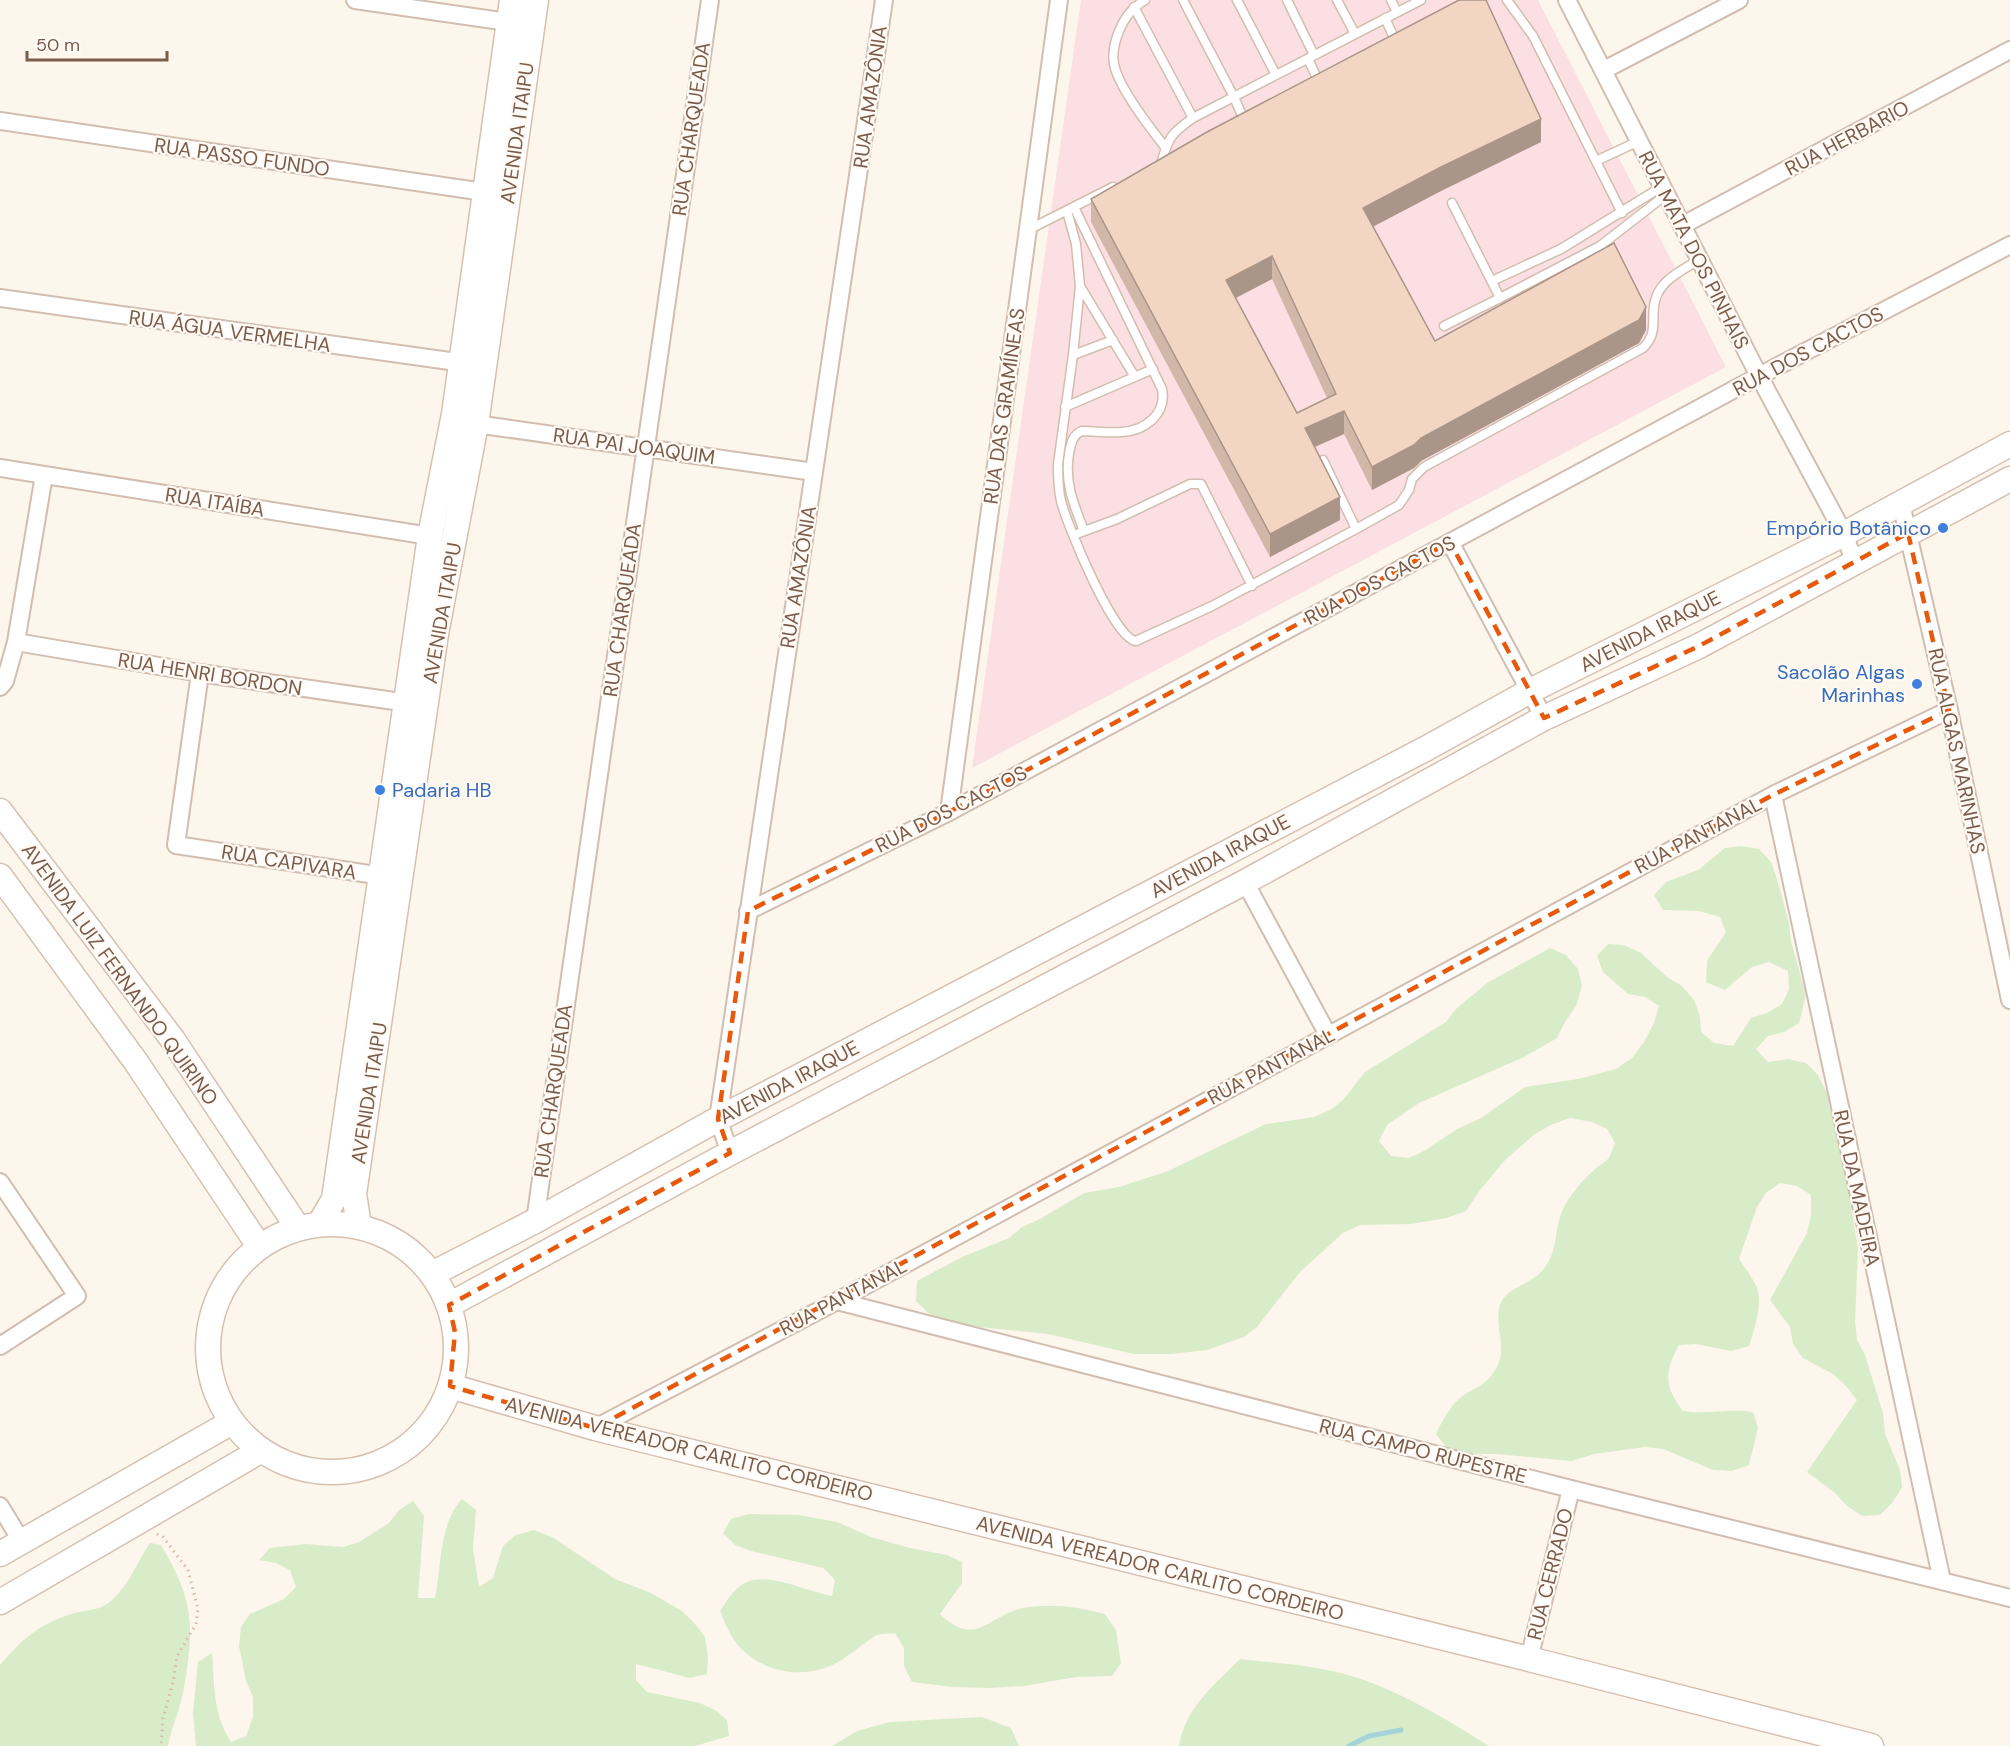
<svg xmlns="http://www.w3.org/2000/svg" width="2010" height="1746" viewBox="0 0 2010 1746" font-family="'DM Sans',sans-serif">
	<rect width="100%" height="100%" fill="#fdf6ec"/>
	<path fill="#fbdfe3" d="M1081,0H1538L1726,367L972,768Z"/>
	<path fill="#d8ecc9" d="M1741,846L1759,849L1771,862L1777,879L1789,923L1791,941L1806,995L1799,1023L1784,1032L1768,1036L1756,1049L1768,1062L1788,1059L1806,1063L1818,1075L1827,1093L1830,1110L1837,1126L1849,1176L1852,1213L1858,1248L1855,1322L1857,1340L1865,1355L1883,1413L1885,1434L1900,1470L1902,1487L1893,1502L1880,1515L1862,1516L1847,1506L1835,1493L1807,1472L1857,1400L1847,1387L1833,1374L1803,1358L1793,1344L1790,1327L1770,1300L1807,1233L1811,1214V1195L1797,1186L1780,1183L1766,1193L1757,1207L1739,1259C1745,1268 1753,1278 1757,1288C1763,1304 1754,1331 1749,1346L1731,1351L1696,1344L1679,1345C1664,1372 1664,1387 1683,1411C1706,1415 1729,1408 1753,1412L1758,1428L1749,1465L1732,1471L1713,1470L1663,1449L1645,1447L1594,1454L1571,1461L1496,1454H1478L1461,1452L1446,1447L1436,1434C1443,1419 1451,1404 1465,1394C1476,1388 1487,1383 1494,1372C1510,1349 1493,1327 1500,1305C1506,1287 1530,1285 1542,1271C1560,1251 1553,1227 1564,1207C1571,1193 1585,1178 1596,1168C1599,1165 1604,1163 1607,1160C1611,1156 1612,1149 1615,1143L1607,1129L1592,1122L1570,1118L1551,1125L1535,1134L1506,1159L1480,1190L1466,1211L1447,1218L1411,1224L1360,1225L1343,1233L1300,1272L1257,1327L1244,1337L1207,1350L1171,1354H1134L1048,1334L960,1325L928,1313L916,1301L917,1281L962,1257L1009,1238L1022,1227L1038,1220L1084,1193L1119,1187L1168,1171L1266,1124L1314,1117L1330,1110L1343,1100L1365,1072L1446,1022L1456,1009L1487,983L1550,948L1566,955L1578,969L1582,986L1576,1006L1565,1022L1557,1038L1524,1057L1419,1103L1387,1125L1379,1141L1391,1156L1409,1158L1424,1151L1457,1129L1481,1118L1525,1087L1578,1079L1616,1069L1632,1058L1644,1042L1654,1023L1659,1006L1645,997L1628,994L1603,972L1597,956L1608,944L1624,945L1641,953L1667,977L1682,986L1694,1000L1700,1016L1701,1032L1714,1043L1733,1046L1751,1018L1767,1013L1782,1004L1789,989L1788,971L1769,962L1752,967L1725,990L1706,982L1707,961L1726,932L1720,917L1699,911L1663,910L1654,895L1666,882L1698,870L1725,848Z
		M462,1499L476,1510L473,1549L479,1587L493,1578L503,1546L516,1535L534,1530L552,1537L615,1579L651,1593L682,1611L695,1624L705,1637L708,1657L707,1674L690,1678L636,1664V1680L647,1692L700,1703L715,1710L727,1720L729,1736L695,1746H196L193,1713L198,1662L212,1653C215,1687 212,1711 231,1742L246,1736L253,1717V1697L246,1681L239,1646L241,1627L250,1614L284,1599L296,1587L290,1570L276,1563L259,1560L270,1548L306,1544L343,1547L359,1542L389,1523L399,1510L413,1501L424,1516L418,1598H435C442,1565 438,1526 462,1499Z
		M748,1514L799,1515L837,1522L871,1537L910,1548L947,1555L962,1562V1583L940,1614C976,1649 989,1615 1023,1608C1050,1603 1079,1607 1105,1614L1116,1630L1121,1663L1112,1676L1076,1677L1024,1686L989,1688L953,1687L912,1682L904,1666V1648L895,1633C889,1634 882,1633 877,1635C861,1644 847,1659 830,1666C798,1680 755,1670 734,1640C728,1631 724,1621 720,1611C727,1601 733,1589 745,1583C767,1571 808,1592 832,1596L835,1580L823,1568L751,1551L735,1545L723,1533L731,1519Z
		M150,1543L161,1545C188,1590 195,1617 187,1669C185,1680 184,1691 181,1701C177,1717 171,1730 168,1746H0V1665C24,1638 36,1626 71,1614C83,1610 96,1611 107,1604C127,1590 137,1562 150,1543Z
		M1240,1659C1270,1663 1302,1664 1332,1671C1386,1682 1443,1717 1489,1746H1179C1185,1708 1214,1685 1240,1659Z
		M982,1717L1011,1728L1019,1746H832L857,1731L890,1722Z"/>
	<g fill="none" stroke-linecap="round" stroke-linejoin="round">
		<path stroke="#a5d3da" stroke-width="5" d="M1349,1746L1369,1736L1401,1730"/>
		<g stroke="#d1beb0" stroke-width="11">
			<path id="lane" d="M1145,0C1132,8 1125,17 1119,31C1115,41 1112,53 1114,64C1118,87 1150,128 1165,147
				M1183,0L1234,97L1243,118
				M1237,0L1276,75
				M1287,0L1314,55
				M1337,0L1355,34
				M1391,0L1397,12
				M1507,0L1533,36L1622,213
				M1134,7L1193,118
				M1385,18L1395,40
				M1308,59L1318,80
				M1162,161C1168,137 1173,132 1193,118L1421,0
				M1596,161L1639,141
				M1074,207L1162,389C1167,414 1145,431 1121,432C1108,433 1095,431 1082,431C1072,435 1071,444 1069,454C1064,482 1074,505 1084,531
				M1067,211L1076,244L1080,286L1073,355L1058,464C1058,477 1058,489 1061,501C1067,525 1114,639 1136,641L1212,606L1356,529L1323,460
				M1028,230L1113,187
				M1492,281L1561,249L1663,186
				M1080,286L1135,377
				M1500,298L1600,246L1667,194
				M1444,326L1500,298L1452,203
				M1073,355L1113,340
				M1065,407L1153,369
				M1356,529L1399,505L1409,490L1412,479L1424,467L1643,348C1661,330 1648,315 1657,295C1664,278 1685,269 1700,259
				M1079,533L1117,519L1190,484H1201L1252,586"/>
		</g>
		<g stroke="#d1beb0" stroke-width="20">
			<path id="street" d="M355,0L508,22
				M1567,0L1759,376L1844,534L1855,563
				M1604,70L1739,0
				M0,121L484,192
				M1683,225L2010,50
				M0,298L471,364
				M466,419L476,424L814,472
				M0,468L430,536
				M1901,504L1949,710L2010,1000
				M1450,542L1544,718
				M16,642L200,673L415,704
				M200,673L176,845L389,877
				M0,687L5,681L16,642L44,475
				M1773,795L1942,1581
				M949,812L1059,0
				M1245,882L1328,1035
				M748,911L949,812L1759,376L2010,245
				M730,1153L718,1119L884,0
				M0,1182L77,1296L0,1346
				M535,1221L710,0
				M837,1301L1571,1489L2010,1598
				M595,1428L837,1301L1773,795L1949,710
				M0,1506L22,1542
				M1529,1659L1571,1489"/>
		</g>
		<g stroke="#d6c0b0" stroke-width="27">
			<path id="secondary" d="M0,811L173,1040L298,1228
				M0,876L136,1062L259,1246
				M320,1223L334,1199L430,536L454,414L512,0
				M208 1348a124 124 0 1 1 248 0a124 124 0 1 1-248 0Z
				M359,1226L354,1194L436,634L476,424L536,0
				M432,1274L535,1221L718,1119L1427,748L1530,691L1844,534L2010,444
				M449,1305L730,1153L1245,882L1544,718L1699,646L2010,479
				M450,1386L595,1428L1529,1659L1871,1746
				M0,1554L232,1422
				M0,1602L260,1451"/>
		</g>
		<path stroke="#d9b8a5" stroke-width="3" stroke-dasharray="1.5 4.5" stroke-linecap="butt" d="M157,1534L163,1537L188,1570L198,1609L196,1624L177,1656L173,1682L163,1718L161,1746"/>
		<use href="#lane" stroke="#fff" stroke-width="8"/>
		<use href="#street" stroke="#fff" stroke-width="16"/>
		<use href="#secondary" stroke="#fff" stroke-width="24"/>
	</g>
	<path fill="#d1b7a8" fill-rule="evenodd" d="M1541,142L1441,191L1373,226L1435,341L1646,330L1639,343L1421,461L1414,468L1372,490L1344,434L1315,447L1340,520L1270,557L1091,222V199ZM1272,279L1327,398L1297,413L1236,298Z"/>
	<path fill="#aa9588" d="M1541,119V142L1441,191L1363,232V208L1441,167Z
		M1272,256V279L1226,303V280Z
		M1646,307V330L1639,343L1421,461L1414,468L1372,490V467Z
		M1344,411V434L1305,451V428Z
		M1340,497V520L1270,557V534Z"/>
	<path fill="#f3d5c3" stroke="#aa9588" stroke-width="1.5" fill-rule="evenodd" d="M1459,0H1486L1541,119L1441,167L1363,208L1435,341L1614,243L1646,307L1639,320L1421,438L1414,445L1372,467L1344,411L1305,428L1340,497L1270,534L1091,199L1207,132ZM1272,256L1336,394L1297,413L1226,280Z"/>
	<path fill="none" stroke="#e8590c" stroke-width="4.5" stroke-dasharray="12 8" stroke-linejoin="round" d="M1908,533L1949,710L1773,795L595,1428L450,1386L455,1332L449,1305L730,1153L718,1119L748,911L949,812L1450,542L1544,718L1699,646Z"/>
	<g fill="#3f7fe0" stroke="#fffaf3" stroke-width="2">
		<circle cx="1943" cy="528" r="6"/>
		<circle cx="1917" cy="684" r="6"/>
		<circle cx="380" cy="790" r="6"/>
	</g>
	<g text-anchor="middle" stroke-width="4.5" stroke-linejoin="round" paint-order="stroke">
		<g font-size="20" fill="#7a5c4d" stroke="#fffaf3">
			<text transform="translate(870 97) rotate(-82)" y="7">RUA AMAZÔNIA</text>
			<text transform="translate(691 129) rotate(-82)" y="7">RUA CHARQUEADA</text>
			<text transform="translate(517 133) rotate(-82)" y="7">AVENIDA ITAIPU</text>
			<text transform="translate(1847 138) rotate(-28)" y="7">RUA HERBARIO</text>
			<text transform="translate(242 157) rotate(8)" y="7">RUA PASSO FUNDO</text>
			<text transform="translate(1694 250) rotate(63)" y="7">RUA MATA DOS PINHAIS</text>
			<text transform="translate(230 331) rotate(8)" y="7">RUA ÁGUA VERMELHA</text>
			<text transform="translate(1808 351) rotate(-28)" y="7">RUA DOS CACTOS</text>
			<text transform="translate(1004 406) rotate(-82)" y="7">RUA DAS GRAMÍNEAS</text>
			<text transform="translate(634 446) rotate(8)" y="7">RUA PAI JOAQUIM</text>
			<text transform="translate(215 502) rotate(9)" y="7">RUA ITAÍBA</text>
			<text transform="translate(798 577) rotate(-81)" y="7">RUA AMAZÔNIA</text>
			<text transform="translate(1380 580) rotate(-28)" y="7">RUA DOS CACTOS</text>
			<text transform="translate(622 610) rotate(-82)" y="7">RUA CHARQUEADA</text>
			<text transform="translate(442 613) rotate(-80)" y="7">AVENIDA ITAIPU</text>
			<text transform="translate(1650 631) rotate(-27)" y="7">AVENIDA IRAQUE</text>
			<text transform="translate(210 674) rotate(9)" y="7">RUA HENRI BORDON</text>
			<text transform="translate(1957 751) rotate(78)" y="7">RUA ALGAS MARINHAS</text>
			<text transform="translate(951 809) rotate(-27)" y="7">RUA DOS CACTOS</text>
			<text transform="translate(1698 835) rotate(-28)" y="7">RUA PANTANAL</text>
			<text transform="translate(1220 856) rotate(-28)" y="7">AVENIDA IRAQUE</text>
			<text transform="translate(289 862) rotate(9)" y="7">RUA CAPIVARA</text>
			<text transform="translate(120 974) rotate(54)" y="7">AVENIDA LUIZ FERNANDO QUIRINO</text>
			<text transform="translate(1271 1066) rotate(-28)" y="7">RUA PANTANAL</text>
			<text transform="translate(789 1082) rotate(-28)" y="7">AVENIDA IRAQUE</text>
			<text transform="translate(553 1091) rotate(-82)" y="7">RUA CHARQUEADA</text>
			<text transform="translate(369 1093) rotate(-81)" y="7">AVENIDA ITAIPU</text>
			<text transform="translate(1857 1188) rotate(78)" y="7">RUA DA MADEIRA</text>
			<text transform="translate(843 1297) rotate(-28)" y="7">RUA PANTANAL</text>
			<text transform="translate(689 1449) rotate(14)" y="7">AVENIDA VEREADOR CARLITO CORDEIRO</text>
			<text transform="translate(1423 1451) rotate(14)" y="7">RUA CAMPO RUPESTRE</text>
			<text transform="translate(1160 1568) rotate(14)" y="7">AVENIDA VEREADOR CARLITO CORDEIRO</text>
			<text transform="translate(1550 1574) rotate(-76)" y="7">RUA CERRADO</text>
		</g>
		<g font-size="20" fill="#366cbe" stroke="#fffaf3" text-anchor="end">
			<text x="1931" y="535">Empório Botânico</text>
			<text x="1905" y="679">Sacolão Algas<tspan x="1905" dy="23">Marinhas</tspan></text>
			<text x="392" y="797" text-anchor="start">Padaria HB</text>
		</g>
	</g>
	<path d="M27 51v9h140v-9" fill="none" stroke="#7a5c4d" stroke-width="3"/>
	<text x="36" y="51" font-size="18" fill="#7a5c4d" stroke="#fffaf3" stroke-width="4.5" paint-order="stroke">50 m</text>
</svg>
